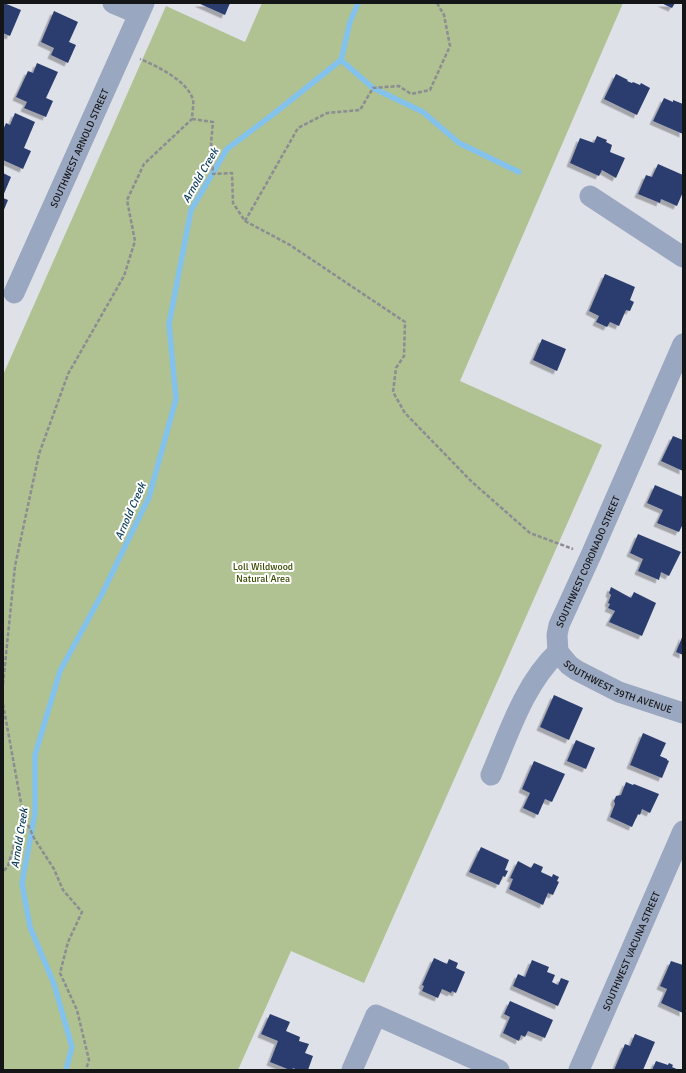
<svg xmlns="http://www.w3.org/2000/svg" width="686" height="1073" viewBox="0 0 686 1073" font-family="Signika,sans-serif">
	<defs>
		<filter id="shadow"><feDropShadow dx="-3.5" dy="3.5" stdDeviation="0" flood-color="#0004"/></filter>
	</defs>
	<rect width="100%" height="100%" fill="#dfe1e8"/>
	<path fill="#b0c192" d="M262,3H623L460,381L602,445L364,983L291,951L238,1070H3V375L166,6L245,42Z"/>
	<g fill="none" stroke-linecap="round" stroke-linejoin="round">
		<path stroke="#83c2ec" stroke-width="5.5" d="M341,60L373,88L423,112L459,143L519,172
			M66,1070L72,1047L54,984L30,927L22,883L35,813V755L60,671L102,594L149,497L176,399L169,324L191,210L227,149L276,112L341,60L350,22L358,3"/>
	</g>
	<path fill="#2b3d6e" filter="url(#shadow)" d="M4,3L21,10L10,36L3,33V6Z
		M198,3H230L225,15Z
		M661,3H675L672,8Z
		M54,11L78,22L69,42L76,45L68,63L51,55L54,48L41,42Z
		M37,63L58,72L46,98L53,101L46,117L24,108L27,102L16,97L28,71L33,73Z
		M616,74L628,80L627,81L632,83L633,82L640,85L641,83L650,88L637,115L604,99Z
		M664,98L673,102V100L683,104L682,107L683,108V134L653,121Z
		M15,113L35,122L24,148L31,151L23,169L3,160V130L6,123L10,125Z
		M597,136L607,140L606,142L612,145L610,152L625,158L616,178L602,170L599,176L570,163L580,138L594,143Z
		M658,164L683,175V192L677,206L661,199L660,203L638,194L646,175L652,177Z
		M3,173L11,177L3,196Z
		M3,198L8,200L3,212Z
		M605,274L635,287L630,300L634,302L630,311L626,310L619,326L610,322L607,327L596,322L599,316L589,311Z
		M542,339L566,349L557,371L533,360Z
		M673,436L683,440V471L661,461Z
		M655,485L683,497V524L679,532L657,523L663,510L647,503Z
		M638,534L681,552L669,576L661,572L659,580L638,571L643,559L630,553Z
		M611,587L631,598L634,592L656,603L642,636L609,622L615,611L608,608L610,604L608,603L611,595L609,593Z
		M683,635V655L676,652Z
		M554,695L583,708L569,740L540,727Z
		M643,733L666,743L660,756L667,759V760L669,761L662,778L630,765Z
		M576,740L595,748L586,769L567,761Z
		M534,761L565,774L552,802L545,799L538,815L523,808L530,793L522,789Z
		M626,782L633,785L634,784L659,794L650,813L642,809L640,815L638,814L632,827L610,817L615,804L614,801L616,796L621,795Z
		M481,847L509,860L505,870L508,871L505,877L503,876L499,885L469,872Z
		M518,861L531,868L534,863L543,867L541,872L552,877L553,874L559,877L557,881L559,882L553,895L548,893L543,905L509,889L513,879L510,878Z
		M434,958L447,964L449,959L458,963L456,968L465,972L456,993L452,991L451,993L442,989L438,998L422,991L424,986L422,985Z
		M532,960L549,967L547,972L555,975L552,982L558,985L561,978L569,981L558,1006L513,986L518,974L525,977Z
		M671,961L683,965V1013L661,1003L667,989L660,986Z
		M510,1001L553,1020L545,1038L528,1031L525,1037L521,1035L519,1041L503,1033L510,1017L504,1014Z
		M270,1014L290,1022L286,1031L300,1037L299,1041L309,1044L305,1053L313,1056L308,1070H298L293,1068L292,1070H290L270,1062L278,1041L261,1034Z
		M635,1034L655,1042L643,1070H614L625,1044L630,1046Z
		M656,1061L668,1065L669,1063L673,1065L672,1067L679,1070H652Z"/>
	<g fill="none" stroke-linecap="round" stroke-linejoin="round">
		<path stroke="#8b8d92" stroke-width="2.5" stroke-dasharray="4 2" stroke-linecap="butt" d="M192,119L213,122L211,143L213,174L232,173L233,203L245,221L290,245L405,322L404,356L396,368L393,392L405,413L472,482L530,533L573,549
			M245,221L298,128L327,113L360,110L373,88L399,86L411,94L430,90L450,46L444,15L437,3
			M3,684L15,566L39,454L68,374L124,276L135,241L127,200L144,164L192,119C192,113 194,105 193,100C188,81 157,66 140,59
			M3,704L23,814L8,866L3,872
			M23,814L34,838L54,869L63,890L82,912L68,942L60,973L77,1010L89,1060L86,1070"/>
		<g stroke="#9aa7c0" stroke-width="21">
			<path d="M113,3L139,14"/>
			<path d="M590,196L683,257"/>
			<path id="s1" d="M14,293L144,3"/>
			<path id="s2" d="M558,652L557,635L559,625L591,555L683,344"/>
			<path id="s3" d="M558,652L569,665L576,670L619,692L683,713"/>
			<path d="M491,775C509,733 524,684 558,652"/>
			<path d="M352,1070L376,1015L499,1070"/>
			<path id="s4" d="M579,1070L683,831"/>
		</g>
	</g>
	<g text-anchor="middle" stroke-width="4" stroke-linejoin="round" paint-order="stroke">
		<g font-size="10" fill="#141517" stroke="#fff">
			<text dy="4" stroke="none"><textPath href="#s1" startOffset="159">SOUTHWEST ARNOLD STREET</textPath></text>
			<text dy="4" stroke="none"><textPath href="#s2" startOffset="97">SOUTHWEST CORONADO STREET</textPath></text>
			<text dy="4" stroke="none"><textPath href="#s3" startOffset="71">SOUTHWEST 39TH AVENUE</textPath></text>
			<text dy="4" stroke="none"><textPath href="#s4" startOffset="130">SOUTHWEST VACUNA STREET</textPath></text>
		</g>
		<g font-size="10" fill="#394c02" stroke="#fff">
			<text x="263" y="570">Loll Wildwood<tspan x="263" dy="12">Natural Area</tspan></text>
		</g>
		<g font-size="11" font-style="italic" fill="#063b56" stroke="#fff">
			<text transform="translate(200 175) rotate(-60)" y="4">Arnold Creek</text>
			<text transform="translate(130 511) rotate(-66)" y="4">Arnold Creek</text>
			<text transform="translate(19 838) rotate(-81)" y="4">Arnold Creek</text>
		</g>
	</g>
	<rect width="686" height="1073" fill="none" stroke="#141517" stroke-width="8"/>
</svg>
